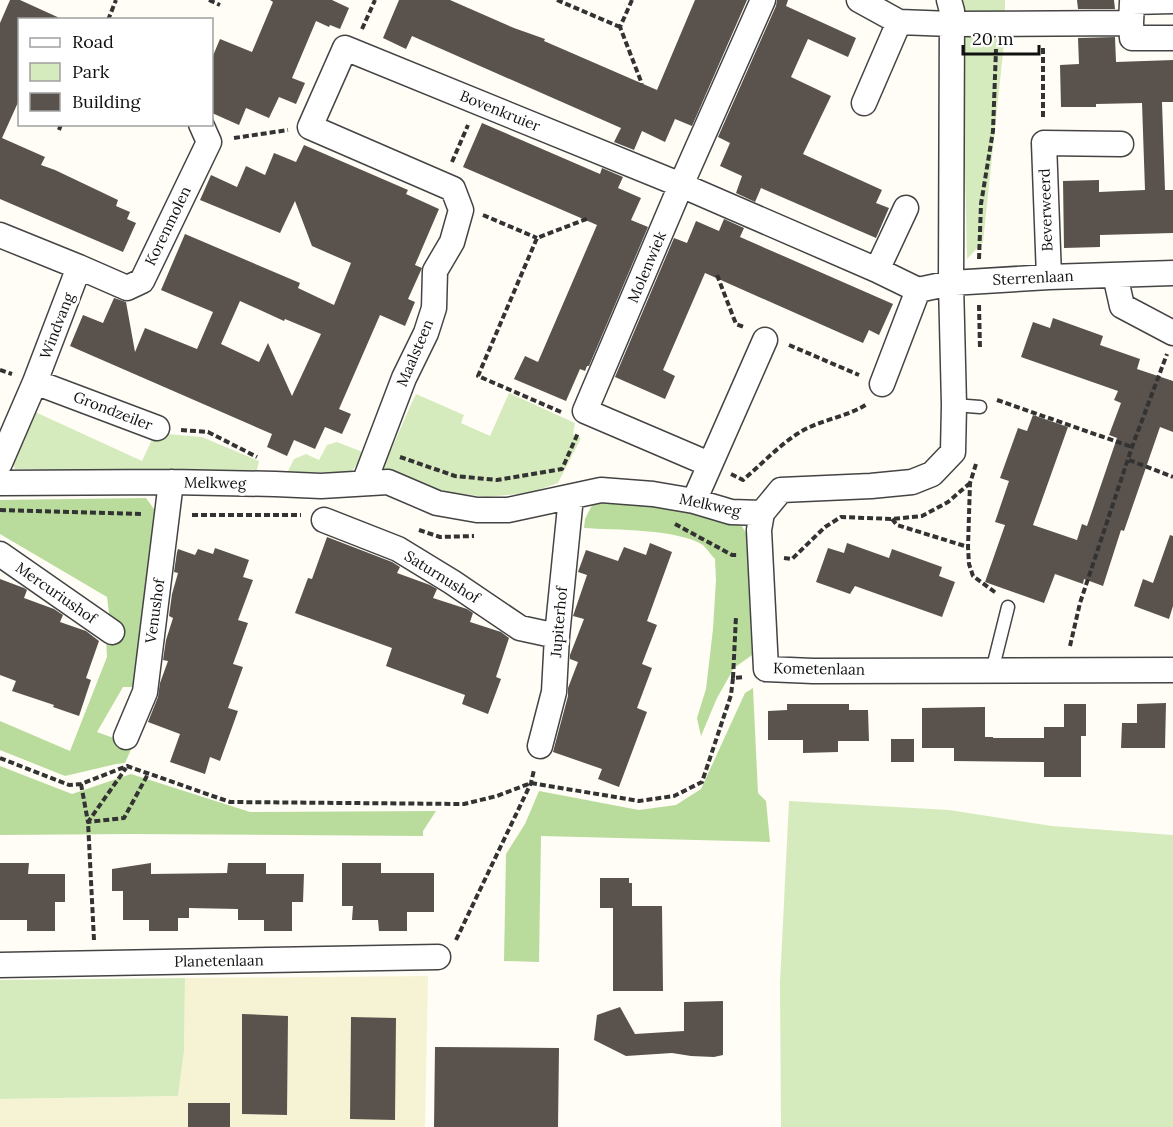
<svg xmlns="http://www.w3.org/2000/svg" width="1173" height="1127" viewBox="0 0 1173 1127" font-family="Lora,serif">
	<rect width="100%" height="100%" fill="#fffdf5"/>
	<path fill="#f6f3d4" d="M428,976L425,1127H0V1099L178,1096L184,1051L185,978Z"/>
	<path fill="#d5ebbd" d="M962,0H1005V34L983,242L967,259L965,170L959,157L958,120L965,105L963,90Z
		M509,393L575,423L573,434L581,438L558,483L529,493L486,497L438,491L380,469L392,448L412,402L416,394L464,415L461,423L490,436Z
		M33,411L142,461L155,433L202,437L259,461L256,474L15,469L11,460Z
		M337,442L365,453L351,472L287,473L294,459L306,454L319,460L327,445Z
		M789,801L949,810L1052,826L1173,835V1127H781L780,983Z
		M185,978L184,1051L178,1096L0,1099V980Z"/>
	<path fill="#b9dc9c" d="M146,498L154,509L155,548L138,687H123L97,732L133,745L125,763L116,764L65,776L0,750V721L70,751L107,657L106,638L100,626L109,613L107,597L0,534V500Z
		M606,502L648,503L740,523L746,533L752,655L734,668L717,698L701,736L697,718L706,689L713,629L716,580L715,559C711,555 707,549 703,545C679,529 613,530 584,528L585,519L593,503Z
		M753,688L758,793L766,801L770,842L541,836L539,962L504,961L506,854L525,824L539,791L639,810L676,805L701,789L745,693Z
		M0,766L72,794L131,774L250,812L436,811L423,831V836L129,834L0,835Z"/>
	<path fill="#5a524d" fill-rule="evenodd" d="M10,0H20L64,20H20V98L2,138L45,157L41,165L55,170L118,200L116,206L130,212L127,219L136,223L123,252L0,199V23Z
		M270,0H332L349,8L340,29L330,25L329,27L316,21L292,78L305,83L296,104L279,97L269,118L246,108L239,125L212,113V58L220,39L252,52L273,2Z
		M399,0H450L514,28L545,39L544,41L657,90L695,0H747L692,126L675,119L665,142L642,131L634,150L614,142L621,128L412,36L406,49L383,38Z
		M777,0H788L786,6L856,38L848,57L808,39L791,77L831,96L803,154L882,190L876,203L889,208L876,238L761,188L755,202L736,193L742,176L720,166L730,143L718,137L776,6Z
		M1077,0H1114L1115,9H1078Z
		M1115,37L1116,62L1173,60V102H1162L1165,190H1173V233L1100,235V247L1064,248L1063,181L1099,180V192L1145,190L1142,103L1096,104V107H1061L1060,65L1079,64L1078,38Z
		M482,123L600,174L602,168L623,177L618,188L641,198L631,220L648,227L589,366H587L585,371L580,369L566,401L514,379L525,356L538,362L597,225L463,167Z
		M304,145L408,190L406,194L439,209L415,265L422,268L408,299L415,302L405,326L380,315L339,409L351,414L342,434L325,427L315,449L294,440L287,456L267,447L272,434L70,346L83,315L103,323L114,298L126,302L135,352L145,328L197,349L213,312L161,290L185,234L300,283L298,288L334,305L351,263L312,246L295,201L280,233L200,200L211,175L237,187L246,166L265,175L274,153L296,162ZM240,301L284,321L285,319L321,334L292,396L268,343L259,362L221,344Z
		M724,219L744,228L740,237L893,304L879,335L869,330L863,343L705,273L663,370L675,376L665,399L615,377L674,238L687,243L696,221L719,231Z
		M1053,318L1103,336L1100,345L1140,359L1137,369L1173,381V432L1160,427L1124,531L1121,530L1103,586L1084,579L1083,584L1055,574L1044,603L985,582L1005,525L995,522L1009,481L1000,478L1018,428L1027,431L1033,415L1068,427L1033,525L1077,540L1082,524L1087,526L1117,438L1109,435L1121,403L1114,400L1118,391L1021,357L1033,322L1050,328Z
		M1170,535L1173,536V606L1169,619L1134,606L1143,579L1153,583Z
		M327,537L392,562L400,567L397,573L430,585L437,589L433,598L467,609L473,613L470,622L501,632L509,638L496,677L501,679L488,714L462,704L465,695L386,666L392,648L295,613L308,578L312,579Z
		M650,543L672,552L647,621L657,625L642,664L652,668L637,708L647,712L619,787L598,779L602,769L553,752L568,696V688L578,662L570,659V655L584,619L573,616L587,575L578,572L586,550L618,561L624,547L646,555Z
		M847,543L889,558L892,549L942,567L939,576L955,582L942,617L855,586L850,594L816,582L828,548L844,553Z
		M215,548L249,560L243,577L253,580L238,620L248,623L233,664L243,667L228,708L238,711L220,761L210,757L205,774L170,762L180,734L148,722L158,697L160,683L168,661L163,660L166,640L173,618L169,616L172,594L178,573L174,572L177,552L178,549L195,555L198,549L213,554Z
		M0,579L24,588L27,590L24,598L54,609L63,615L60,622L86,631L99,641L86,678L91,680L79,716L53,707L54,705L12,691L16,681L0,675Z
		M1166,703L1165,748H1121L1122,723H1137V704Z
		M787,704H849V710H868L869,741H838V752L803,753V740H768V711L787,710Z
		M1064,704H1086V736H1081V777H1044V762L954,761V748H922V708L985,707V737H993V738H1044V727H1064Z
		M891,739H914V762H891Z
		M0,863H29L28,874H65V902H55V931H27V920H0Z
		M151,863V874L227,873L228,863H266V874H304L303,902H292V931H264V920H238V909L189,908V918H178V931H149V920H123V891H112V869Z
		M342,863H381V873H434V912H407V931H379L378,920H352L353,906H342Z
		M600,878H629V883H632V906H662L663,991H613V908H600Z
		M723,1001V1055L714,1057L691,1056L672,1053L626,1056L594,1040L597,1015L620,1007L635,1034L684,1031V1002Z
		M242,1014L288,1016L287,1115L242,1114Z
		M351,1017L396,1018L395,1120L350,1119Z
		M435,1047L559,1048L558,1127H434Z
		M188,1103H230V1127H188Z"/>
	<g fill="none" stroke-linecap="round" stroke-linejoin="round">
		<g stroke="#444" stroke-width="15">
			<path id="lane" d="M954,405L980,407
				M992,671L1008,607"/>
		</g>
		<g stroke="#444" stroke-width="27">
			<path id="street" d="M859,0L899,22L951,24L1131,23
				M1173,1L1132,2L1131,23L1132,38H1173
				M864,103L899,22
				M0,235L79,267L35,382L0,463
				M79,267L127,288L142,281L209,142L201,124
				M877,270L906,208
				M1115,275L1122,306L1173,333
				M1049,277L1044,143L1121,144
				M35,382L157,428
				M882,384L918,290
				M709,464L585,411L681,185L763,0
				M0,483L171,482L275,484L321,486L388,482L437,503L477,510H508L601,490L653,494L694,501L731,512L762,513L781,490L871,486L912,482L932,474L953,452L954,405L951,283L952,11L949,0
				M364,483L404,378L426,333L434,308L435,271L452,242L461,210L453,189L310,127L345,48L681,185L877,270L918,290L951,283L1049,277L1173,273
				M694,501L765,340
				M762,513L759,530L766,669L813,671L1173,670
				M324,520L398,549L452,582L520,628L557,636
				M0,554L112,632
				M126,737L145,692L171,482
				M540,746L554,692L557,636L571,497
				M0,965L438,957"/>
		</g>
		<path stroke="#333" stroke-width="4" stroke-dasharray="6 3" stroke-linecap="butt" d="M209,0L220,5
			M557,0L620,27
			M632,0L620,27L642,84
			M108,20L116,0
			M362,29L375,0
			M1043,48V119
			M59,130L61,124
			M234,138L288,130
			M452,162L468,125
			M483,215L537,238
			M979,259L981,204L993,131L996,49
			M717,275L736,324L744,327
			M979,305L980,349
			M789,345L859,375
			M0,370L12,374
			M997,400L1132,447
			M561,412L478,376L537,238L589,218
			M181,430L208,432L257,457
			M400,457L455,476L497,480L562,469L578,433
			M1129,460L1173,477
			M976,464L970,483L968,547L969,564L973,576L996,593
			M731,474L743,480C762,464 780,444 802,431C823,419 847,417 867,404
			M0,510L142,514
			M192,515H301
			M892,519L897,525L968,547
			M675,524L732,555H738
			M419,530L440,537L474,536
			M784,558L792,559L825,527L841,517L892,519L922,516L948,502L970,483
			M1070,646L1080,603L1132,447L1167,354
			M733,678L736,616
			M0,758L69,785L81,784L127,766L230,802L464,804L497,796L531,783L639,801L674,796L702,782L731,695L733,678L745,677
			M81,784L88,822L124,818L148,774
			M94,940L88,822L126,768
			M456,940L531,783L534,770"/>
		<use href="#lane" stroke="#fff" stroke-width="12"/>
		<use href="#street" stroke="#fff" stroke-width="24"/>
	</g>
	<g text-anchor="middle" stroke-width="6" stroke-linejoin="round" paint-order="stroke">
		<g font-size="15" fill="#111" stroke="#fff">
			<text transform="translate(500 111) rotate(22)" y="5">Bovenkruier</text>
			<text transform="translate(1046 210) rotate(-92)" y="5">Beverweerd</text>
			<text transform="translate(168 226) rotate(-64)" y="5">Korenmolen</text>
			<text transform="translate(647 267) rotate(-67)" y="5">Molenwiek</text>
			<text transform="translate(1033 278) rotate(-3)" y="5">Sterrenlaan</text>
			<text transform="translate(57 326) rotate(-69)" y="5">Windvang</text>
			<text transform="translate(415 353) rotate(-67)" y="5">Maalsteen</text>
			<text transform="translate(113 411) rotate(21)" y="5">Grondzeiler</text>
			<text transform="translate(215 483) rotate(1)" y="5">Melkweg</text>
			<text transform="translate(710 505) rotate(12)" y="5">Melkweg</text>
			<text transform="translate(442 577) rotate(32)" y="5">Saturnushof</text>
			<text transform="translate(56 593) rotate(35)" y="5">Mercuriushof</text>
			<text transform="translate(155 611) rotate(-82)" y="5">Venushof</text>
			<text transform="translate(559 622) rotate(-85)" y="5">Jupiterhof</text>
			<text transform="translate(819 669) rotate(1)" y="5">Kometenlaan</text>
			<text transform="translate(219 961) rotate(-1)" y="5">Planetenlaan</text>
		</g>
	</g>
	<rect x="18" y="18" width="195" height="108" fill="#ffffff" stroke="#a0a0a0" stroke-width="1.5"/>
	<rect x="30" y="38" width="30" height="9" fill="#ffffff" stroke="#a0a0a0" stroke-width="1.5"/>
	<text x="72" y="48" font-size="18" fill="#111111">Road</text>
	<rect x="30" y="63" width="30" height="18" fill="#d5ebbd" stroke="#a0a0a0" stroke-width="1.5"/>
	<text x="72" y="78" font-size="18" fill="#111111">Park</text>
	<rect x="30" y="93" width="30" height="18" fill="#5a524d" stroke="#a0a0a0" stroke-width="1.5"/>
	<text x="72" y="108" font-size="18" fill="#111111">Building</text>
	<path d="M963 45v9h76v-9" fill="none" stroke="#111111" stroke-width="3"/>
	<text x="972" y="45" font-size="18" fill="#111111" stroke="#ffffff" stroke-width="4.5" paint-order="stroke">20 m</text>
</svg>
